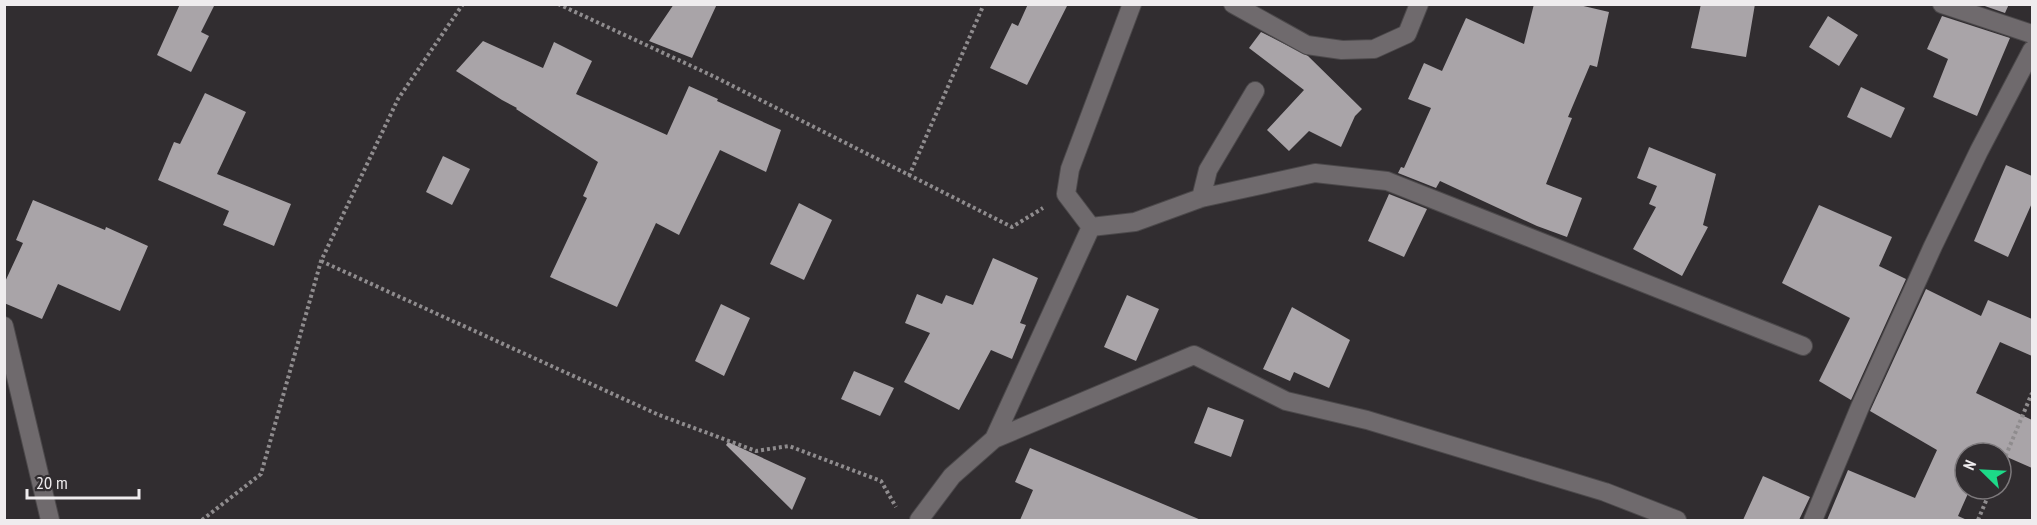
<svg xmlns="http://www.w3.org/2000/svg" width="2037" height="525" viewBox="0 0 2037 525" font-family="'PT Sans Narrow',sans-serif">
	<rect width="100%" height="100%" fill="#312d30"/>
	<path fill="#a9a4a8" d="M180,4H215L201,32L209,36L191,72L157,55Z
		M674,4H717L692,58L649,41Z
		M1028,4H1068L1027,85L990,68L1012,23L1018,26Z
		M1534,4H1575L1609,12L1597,67L1590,65L1568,117L1572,118L1546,184L1582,198L1567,237L1537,226L1440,181L1436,188L1398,173L1401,167L1404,168L1431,108L1408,99L1424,63L1442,71L1466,18L1524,44Z
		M1701,4H1755L1746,57L1691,48Z
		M1979,4H2009L2005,13Z
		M1828,16L1858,35L1839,66L1809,47Z
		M1942,16L2010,38L1977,116L1933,97L1948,59L1927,49Z
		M1261,32L1308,56L1362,109L1355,116L1341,147L1309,131L1289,151L1267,130L1304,90L1249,48Z
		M483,41L543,68L554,42L592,61L576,94L667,135L689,86L718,99L717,101L781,130L766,172L720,150L679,235L656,223L617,307L550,277L587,198L583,196L598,162L516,109L517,108L502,100L456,71Z
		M1861,87L1905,108L1891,138L1847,117Z
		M205,93L246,112L217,174L291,204L274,246L223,225L229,211L158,180L174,142L180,144Z
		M1649,147L1716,174L1703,225L1708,227L1682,276L1633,249L1656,207L1649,204L1657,186L1637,178Z
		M443,156L470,169L452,205L426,192Z
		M2006,165L2032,176V203L2008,257L1974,241Z
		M1389,194L1427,209L1404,257L1368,241Z
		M33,200L105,230L106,227L148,246L120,311L58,284L42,319L4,303V284L23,243L16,240Z
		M799,203L832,220L804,280L770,264Z
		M1819,205L1892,237L1879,266L1906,279L1851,400L1819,381L1850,318L1782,283Z
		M993,258L1038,278L1020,323L1026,325L1012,359L991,350L959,410L904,382L930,333L905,323L917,294L942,304L946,295L973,305Z
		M1926,289L1981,316L1988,300L2032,319V356L2000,342L1976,393L2032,420V468L1991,450L1987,449L1986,453H1965V489H1970L1958,516L1967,520H1827L1848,470L1915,498L1937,450L1870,411Z
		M1127,295L1159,309L1136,361L1104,347Z
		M721,304L750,318L724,376L695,361Z
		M1292,307L1350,340L1329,388L1294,372L1290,381L1263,369Z
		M854,371L894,388L880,416L841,399Z
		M1208,407L1244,420L1231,457L1194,443Z
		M728,442L806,478L792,510L726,445Z
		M1030,448L1201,520H1020L1033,490L1015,482Z
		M1763,476L1810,497L1799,520H1743Z"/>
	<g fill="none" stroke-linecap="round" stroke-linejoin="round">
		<g stroke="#4c494b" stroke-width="20">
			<path id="minor" d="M1233,4L1307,45L1342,50L1374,49L1407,34L1419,4
				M1942,4L2032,34
				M1201,198L1208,170L1255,91
				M1091,227L1135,222L1201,198L1315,173L1387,181L1803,346
				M4,326L50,520
				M994,439L1194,355L1286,401L1367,420L1605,492L1677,520
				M919,520L952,476L994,439L1091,227L1066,194L1070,169L1132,4
				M1813,520L1860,407L1933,246L1979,151L2032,50"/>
		</g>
		<path stroke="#8f8c8e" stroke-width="4" stroke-dasharray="3 3" stroke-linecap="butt" d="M558,4L715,77L1012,227L1043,208
			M909,176L984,4
			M321,261L659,415L756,451L789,446L881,481L896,507
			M2001,467L2032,393
			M202,520L261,474L321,261L398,99L463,4
			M1978,520L1991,489"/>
		<use href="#minor" stroke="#6f6a6d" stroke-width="18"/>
	</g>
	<rect width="2037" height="525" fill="none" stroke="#efecee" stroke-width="12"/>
	<g transform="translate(1983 471) rotate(294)"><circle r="28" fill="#312d30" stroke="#7d797c" stroke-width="1.5"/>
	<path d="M0-4.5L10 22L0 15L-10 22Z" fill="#1dd988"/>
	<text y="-9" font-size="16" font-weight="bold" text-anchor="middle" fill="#efecee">N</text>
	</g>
	<path d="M27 489v9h112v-9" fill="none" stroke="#efecee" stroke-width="3"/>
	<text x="36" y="489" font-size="18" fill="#efecee" stroke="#312d30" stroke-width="4.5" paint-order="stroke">20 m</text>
</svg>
